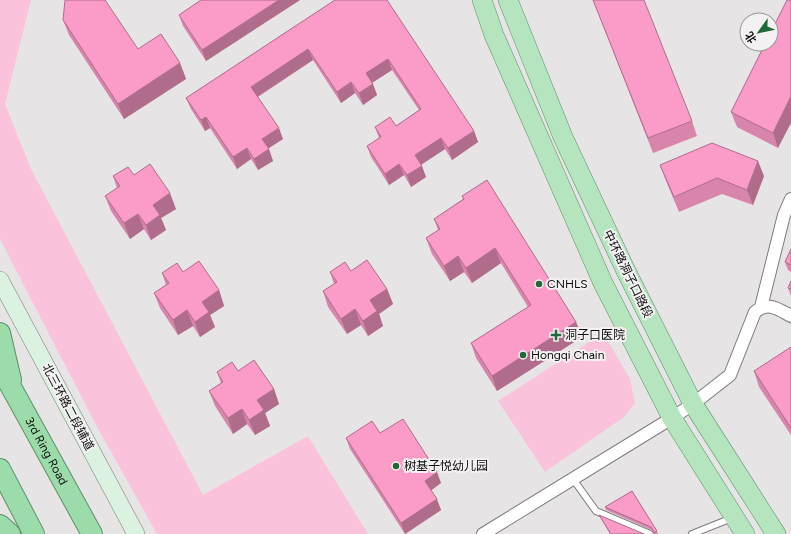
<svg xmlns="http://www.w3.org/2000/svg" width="791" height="534" viewBox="0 0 791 534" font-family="Figtree,'Noto Sans SC',sans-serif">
	<rect width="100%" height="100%" fill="#e7e4e5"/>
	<path fill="#fbc3db" d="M0,0H31L5,104L31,169L203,495L308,436L368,534H157L96,425L0,239Z
		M603,333L630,379L635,403L624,417L545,472L498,401Z"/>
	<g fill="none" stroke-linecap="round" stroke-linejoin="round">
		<g stroke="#7d7a7b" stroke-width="8">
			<path id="service" d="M573,479L596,511L650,534
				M692,534L732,518"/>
		</g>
		<g stroke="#7d7a7b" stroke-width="14">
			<path id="minor" d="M761,307L784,215L791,199
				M483,534L672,418L693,404L730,375L755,312C768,301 778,309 791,316"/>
		</g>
		<g stroke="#7d7a7b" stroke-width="18">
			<path id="secondary" d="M0,280L136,534"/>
		</g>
		<g stroke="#5b8f66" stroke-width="20">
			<path id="primary" d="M482,0L494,35L603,283L672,418L745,534
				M508,0L563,137L626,271L693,404L776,534"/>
		</g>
		<g stroke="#5b8f66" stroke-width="22">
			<g id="trunk">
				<path d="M0,333L11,380"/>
				<path id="s1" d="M0,367L92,534"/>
				<path d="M0,469L34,534"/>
				<path d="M0,525L10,534"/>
			</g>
		</g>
		<use href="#service" stroke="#fff" stroke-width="6"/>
		<use href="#minor" stroke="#fff" stroke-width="12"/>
		<use href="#secondary" stroke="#daf2df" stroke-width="17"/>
		<use href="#primary" stroke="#b5e5bf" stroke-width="19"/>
		<use href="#trunk" stroke="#9cdcaa" stroke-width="20"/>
	</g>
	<path fill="#d885ab" d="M201,0H300L206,61L183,26L179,15Z
		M335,0L474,131L478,142L452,160L445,149L421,165L426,177L411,187L404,175L389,185L371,157L367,146L379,138L375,127L396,126L419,110L392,70L372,83L377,95L363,105L355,93L341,103L313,60L258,97L283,139L268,148L273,161L258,170L251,159L237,169L210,128L205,131L191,109L186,98Z
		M593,0L692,121L697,136L653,153Z
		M787,0L778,148L737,127L731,112Z
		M63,20L138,49L180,63L186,79L124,119L69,35Z
		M660,165L764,176L753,205L722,194L679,212L666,181Z
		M134,175L176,209L161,218L166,230L151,240L144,229L130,239L111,211L105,196L117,188L113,176Z
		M462,196L576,322L582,337L497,391L476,358L471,343L528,307L501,263L472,283L464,272L450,281L432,254L426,238L438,230L434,219L463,199Z
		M791,249V272L788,270L785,262Z
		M351,271L387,289L393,304L379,314L383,326L368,336L361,325L347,334L328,307L323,291L334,284L330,272Z
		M183,272L219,290L224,306L210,315L215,327L200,337L193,326L178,335L160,308L154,293L166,285L162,273Z
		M791,281V296L788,288Z
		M791,347V435L759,387L754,371Z
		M238,371L274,389L279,404L265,413L270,426L255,435L247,424L233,434L215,406L209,391L221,383L217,372Z
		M380,433L441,483L431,490L441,510L405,534L350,449L346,438Z
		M632,491L657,531L658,534H653V531L652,530L606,510L605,507Z
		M599,515L644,534H610L600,517Z"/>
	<path fill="#b06c8b" d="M279,0H300L206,61L202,50Z
		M308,49L313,60L255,98L251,87Z
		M388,59L392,70L370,84L366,73Z
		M180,63L186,79L124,119L118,104Z
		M351,82L355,93L341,103L337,92Z
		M373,84L377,95L363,105L359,93Z
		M791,96V123L778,148L773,133Z
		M206,117L210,128L205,131L201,120Z
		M279,128L283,139L266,150L262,139Z
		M474,131L478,142L452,160L448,148Z
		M441,138L445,149L419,166L415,155Z
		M247,148L251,159L237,169L233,157Z
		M269,149L273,161L258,170L254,159Z
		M758,161L764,176L753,205L747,190Z
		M399,164L404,175L389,185L385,174Z
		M422,166L426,177L411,187L407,175Z
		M170,193L176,209L161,218L166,230L151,240L146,225L153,205Z
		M138,214L144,229L130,239L124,223Z
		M495,248L501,263L472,283L466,268Z
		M458,256L464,272L450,281L444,266Z
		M387,289L393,304L379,314L383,326L368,336L363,321L370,300Z
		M219,290L224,306L210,315L215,327L200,337L195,322L202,302Z
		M355,309L361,325L347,334L341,319Z
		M187,310L193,326L178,335L173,320Z
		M576,322L582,337L497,391L492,376Z
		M274,389L279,404L265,413L270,426L255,435L249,420L257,400Z
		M242,409L247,424L233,434L228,418Z
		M437,472L441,483L429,492L425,481Z
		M437,499L441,510L405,534L401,523Z"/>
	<path fill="#fb9bc7" stroke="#b06c8b" d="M65,0H105L138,49L161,34L180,63L118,104L63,20Z
		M201,0H279L202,50L179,15Z
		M335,0H387L474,131L448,148L441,138L415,155L422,166L407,175L399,164L385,174L367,146L381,137L375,127L390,117L396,126L421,109L388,59L366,73L373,84L359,93L351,82L337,92L308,49L251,87L279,128L262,139L269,149L254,159L247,148L233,157L206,117L201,120L186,98Z
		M593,0H644L692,121L648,138Z
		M787,0H791V96L773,133L731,112L765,44H771V32Z
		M712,143L758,161L747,190L717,178L674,197L660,165Z
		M150,164L170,193L153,205L160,215L146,225L138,214L124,223L105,196L120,186L113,176L128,167L134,175Z
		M487,180L576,322L492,376L471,343L531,305L495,248L466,268L458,256L444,266L426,238L440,229L434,219L464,199L462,196Z
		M791,249V265L785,262Z
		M367,260L387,289L370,300L377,311L363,321L355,309L341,319L323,291L337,282L330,272L345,262L351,271Z
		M199,261L219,290L202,302L209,312L195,322L187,310L173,320L154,293L169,283L162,273L177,263L183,272Z
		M791,281V289L788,288Z
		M791,347V428L754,371Z
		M254,360L274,389L257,400L264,410L249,420L242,409L228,418L209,391L223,382L217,372L232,362L238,371Z
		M403,419L437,472L425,481L437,499L401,523L346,438L372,421L380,433Z
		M632,491L657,531L653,533V530L651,527L605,507Z
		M599,515L644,534H611Z"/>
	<g fill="#206936" stroke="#f4f1f2" stroke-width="1.5">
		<circle cx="539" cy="284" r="4"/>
		<path d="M554 329h4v4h4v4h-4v4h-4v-4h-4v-4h4z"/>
		<circle cx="523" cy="355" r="4"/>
		<circle cx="396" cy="466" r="4"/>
	</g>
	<g text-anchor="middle" stroke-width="4" stroke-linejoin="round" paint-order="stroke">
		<g font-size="12" fill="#0f0e0e" stroke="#f4f1f2">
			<text transform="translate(628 274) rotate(64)" y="4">中环路洞子口路段</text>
			<text transform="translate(68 407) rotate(62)" y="4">北三环路二段辅道</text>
			<text dy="4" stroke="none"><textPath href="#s1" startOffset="96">3rd Ring Road</textPath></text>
		</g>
		<g font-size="12" fill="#0f0e0e" stroke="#f4f1f2" text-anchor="start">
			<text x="547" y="288">CNHLS</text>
			<text x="565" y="339">洞子口医院</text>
			<text x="531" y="359">Hongqi Chain</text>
			<text x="404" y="470">树基子悦幼儿园</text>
		</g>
	</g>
	<g transform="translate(759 32) rotate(237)"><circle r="19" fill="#f4f1f2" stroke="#989697"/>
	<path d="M0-3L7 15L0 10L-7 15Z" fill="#206936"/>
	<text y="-6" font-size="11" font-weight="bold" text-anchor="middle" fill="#0f0e0e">北</text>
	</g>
</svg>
